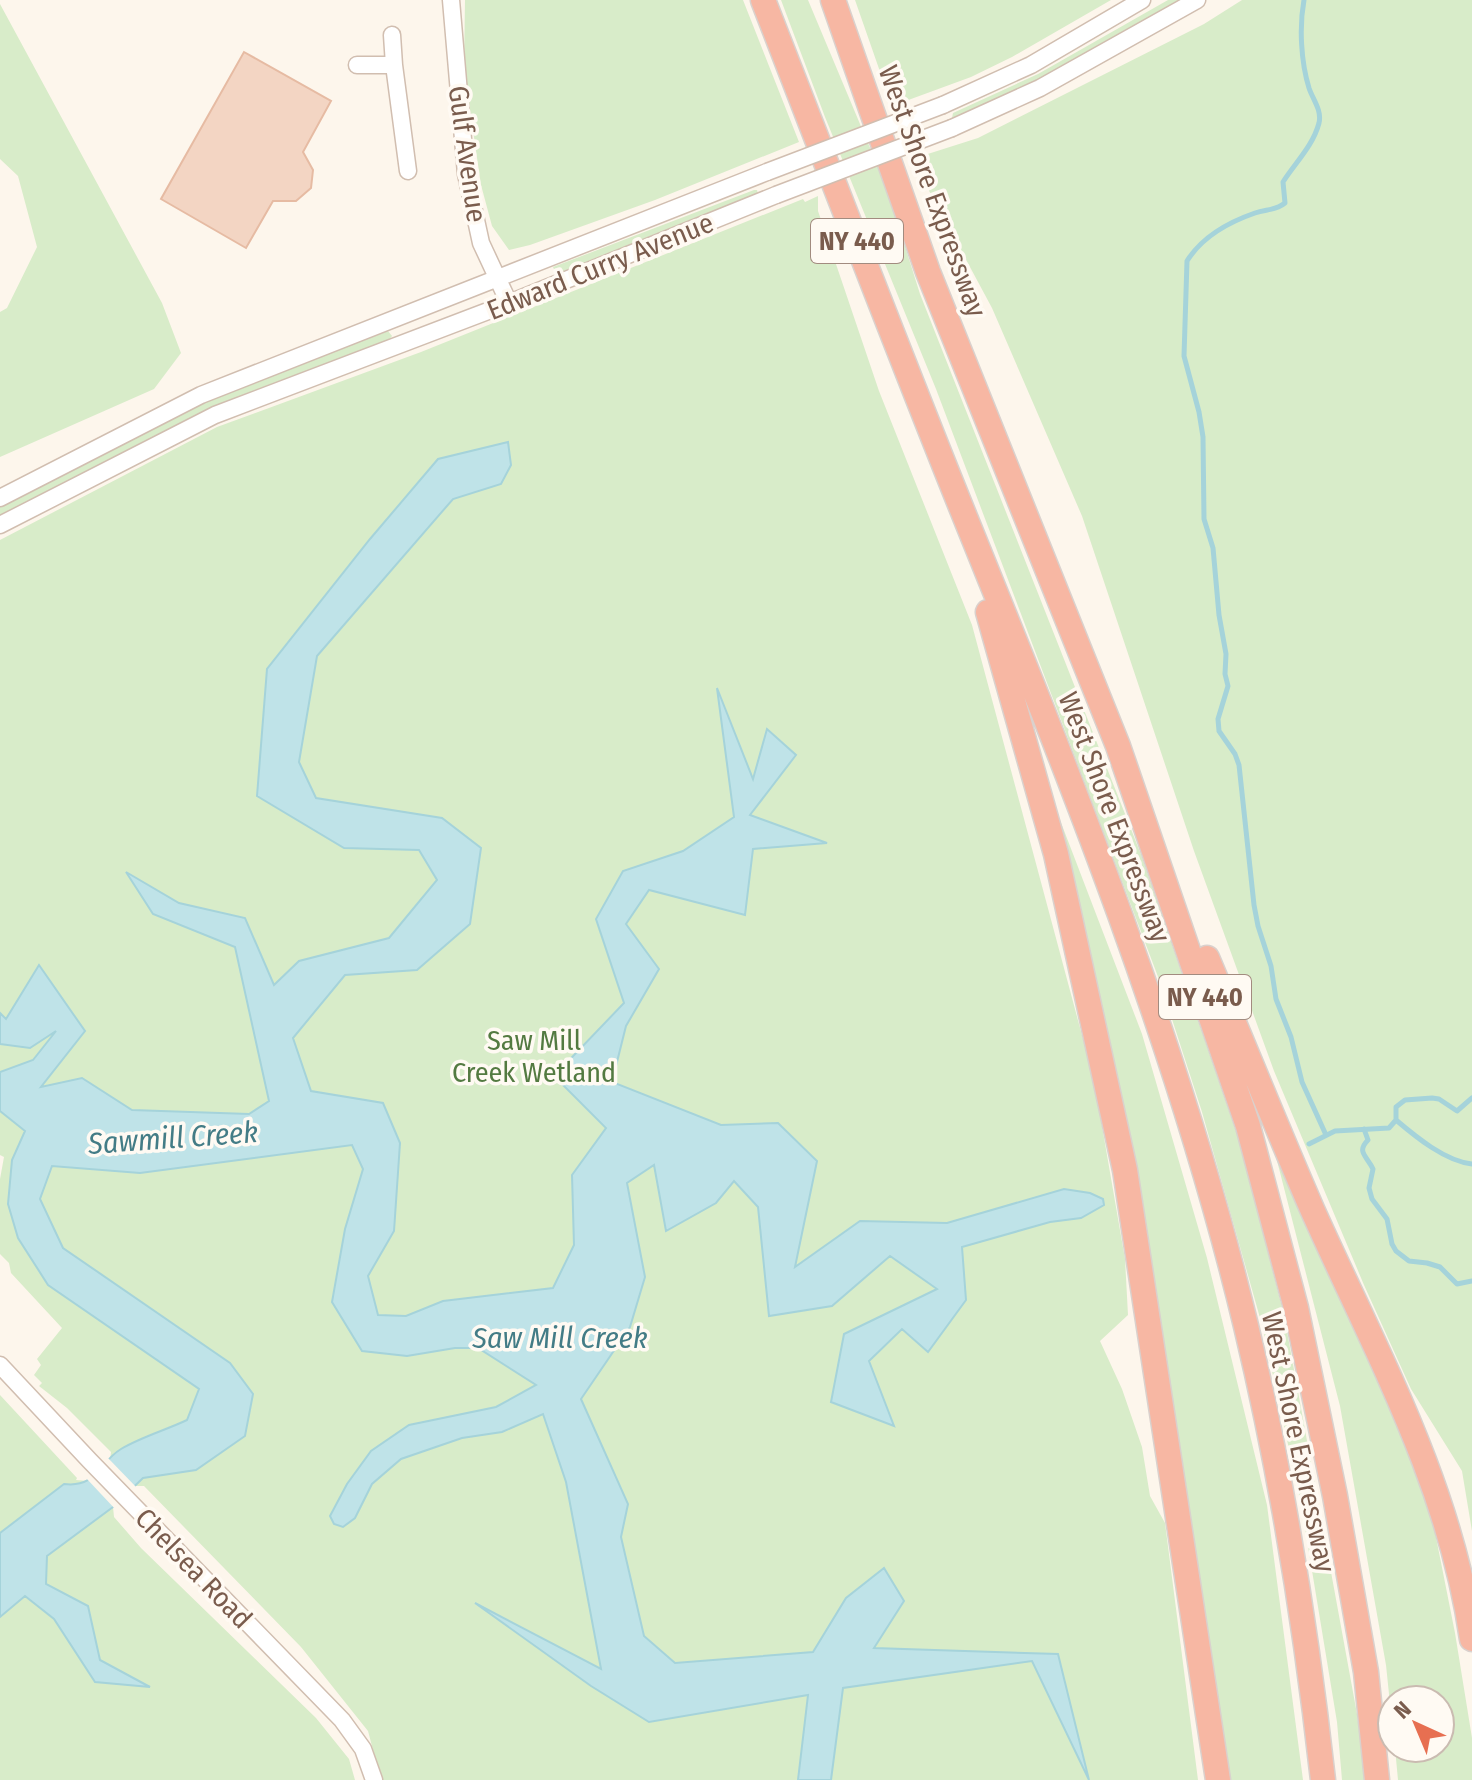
<svg xmlns="http://www.w3.org/2000/svg" width="1472" height="1780" viewBox="0 0 1472 1780" font-family="'Fira Sans Condensed',sans-serif">
	<rect width="100%" height="100%" fill="#fdf6ec"/>
	<path fill="#d8ecc9" d="M465,0H743L799,142L655,200L530,245L509,250L492,226L481,185L464,69Z
		M781,0H808L886,186L920,294L1142,857L1239,1140L1284,1315L1357,1714L1365,1780H1342L1337,1722L1301,1504L1262,1325L1202,1112L1160,982L936,389L825,117Z
		M855,0H1111L1012,57L971,77L892,106Z
		M1168,0H1186L1040,80L957,118H952L953,113L1038,74Z
		M1242,0H1472V1531L1462,1471L1411,1389L1364,1285L1274,1071L1194,851L1082,516L992,308L912,159L978,138L1204,24Z
		M0,4L162,303L181,353L154,389L0,457V312L7,308L37,247L18,176L0,159Z
		M754,190H757L758,194L556,274L553,267Z
		M818,196V211L879,391L972,625L1094,1080L1125,1259L1128,1315L1100,1341L1122,1389L1142,1447L1150,1496L1165,1523L1198,1780H381L368,1731L301,1647L144,1486H135L139,1482L114,1455L110,1460L111,1452L67,1408L39,1386L42,1383L34,1375L41,1365L37,1359L62,1328L11,1273L9,1263L0,1254V1179L4,1157L0,1155V540L217,427L421,352L803,199L805,202Z
		M388,331L392,336L388,341L0,517V506L207,401Z
		M1052,818L1060,820L1142,1034L1207,1258L1267,1505L1303,1780H1229Z
		M1274,1149L1385,1383L1429,1502L1455,1633L1472,1738V1780H1398L1395,1748H1440V1700H1392V1723L1386,1665L1340,1406Z
		M0,1395L77,1478L76,1480L89,1481L77,1486L0,1551Z
		M113,1507L114,1517L141,1548L316,1718L349,1759L355,1780H0V1609L47,1556Z"/>
	<path fill="#bfe3e8" stroke="#a5d3da" stroke-width="2" d="M508,442L511,465L501,484L453,499L317,656L299,762L316,798L442,818L481,848L470,924L417,970L345,975L293,1038L311,1091L383,1103L400,1143L394,1231L368,1276L378,1315L406,1316L443,1301L553,1288L574,1245L572,1175L606,1128L554,1076L624,1003L596,919L623,871L683,851L734,817L717,688L753,779L767,729L796,755L750,815L827,843L753,849L745,915L649,890L626,924L659,969L626,1026L612,1082L721,1125L778,1123L817,1161L795,1267L860,1221L947,1223L1064,1189L1090,1193L1103,1199L1104,1205L1081,1218L1050,1222L962,1247L966,1300L928,1352L902,1329L869,1361L894,1426L831,1402L844,1334L937,1289L890,1256L832,1306L769,1316L758,1207L734,1181L716,1203L666,1231L654,1165L627,1183L645,1277L630,1327L581,1399L628,1504L621,1537L644,1636L675,1663L813,1652L846,1598L884,1568L904,1601L874,1648L1058,1654L1089,1780L1032,1661L843,1688L831,1780H798L808,1695L649,1722L591,1686L475,1603L601,1669L566,1482L543,1414L502,1432L462,1438L401,1459L372,1484L355,1518L343,1527L334,1524L330,1516L347,1484L371,1451L409,1425L496,1407L536,1385L478,1348H455L407,1356L362,1351L332,1302L345,1229L363,1169L352,1145L140,1173L52,1166L40,1199L63,1248L230,1363L253,1394L245,1436L196,1470L143,1478L113,1507L47,1556L46,1584L88,1606L100,1660L150,1687L95,1682L54,1619L25,1596L0,1617V1533L64,1484C97,1488 98,1463 121,1449C141,1437 166,1430 187,1420L199,1389L48,1285L18,1238L8,1204L12,1160L25,1131L0,1111V1072L33,1060L56,1031L30,1048L0,1044V1013L6,1019L39,965L85,1031L41,1087L82,1078L132,1110L249,1114L269,1101L235,947L153,914L126,872L179,903L245,918L274,985L299,961L389,938L437,880L419,850L344,848L257,796L267,669L370,539L438,459Z"/>
	<path fill="#fdf6ec" d="M107,1457L138,1489L116,1510L86,1478Z"/>
	<g fill="none" stroke-linecap="round" stroke-linejoin="round">
		<path stroke="#a5d3da" stroke-width="5" d="M1304,0C1299,27 1301,62 1309,88C1313,100 1322,110 1319,123C1313,146 1295,163 1283,182L1285,203C1275,211 1266,209 1255,213C1229,222 1202,237 1187,261L1184,356L1199,412L1203,437L1204,519L1213,548L1219,615L1226,654L1225,674L1228,686L1218,719L1219,731L1235,754L1239,765L1254,905L1258,926L1271,966L1276,999L1291,1037L1302,1082L1326,1135
			M1396,1120C1416,1137 1445,1161 1472,1164
			M1364,1129L1368,1140C1356,1152 1367,1156 1373,1169L1369,1188L1372,1199L1387,1219L1392,1244L1396,1251L1409,1261L1427,1263L1440,1267L1457,1284L1472,1281
			M1309,1144L1335,1131L1389,1128L1396,1120V1107L1405,1100L1432,1098L1439,1099L1457,1111L1472,1098"/>
	</g>
	<path fill="#f3d5c3" stroke="#e6bba3" stroke-width="2" d="M244,52L331,101L303,152L313,170L311,188L296,201H273L246,248L161,199Z"/>
	<g fill="none" stroke-linecap="round" stroke-linejoin="round">
		<g stroke="#d1beb0" stroke-width="19">
			<path id="minor" d="M451,0L466,174L481,243L509,303
				M392,35L394,65
				M357,65H394L408,171
				M943,105L1031,65L1142,0
				M952,128L1040,88L1197,0
				M0,498L201,395L767,172
				M0,525L215,415L509,303L776,195
				M0,1365L90,1461L342,1720L363,1749L374,1780"/>
		</g>
		<g stroke="#dad1cd" stroke-width="27">
			<path id="highway" d="M763,0C830,172 896,346 965,517C1072,782 1179,1047 1246,1326C1282,1476 1306,1627 1323,1780
				M833,0L928,272L1118,746L1248,1126L1296,1308L1335,1496L1366,1672L1377,1780
				M988,612L1056,854L1125,1170L1218,1780
				M1207,958C1242,1041 1276,1126 1312,1209C1375,1350 1450,1484 1472,1639"/>
		</g>
		<use href="#minor" stroke="#fff" stroke-width="16"/>
		<use href="#highway" stroke="#f7b7a3" stroke-width="24"/>
		<g stroke="#d1beb0" stroke-width="19" stroke-linecap="butt">
			<path id="minor-bridge" d="M767,172L943,105
				M776,195L952,128"/>
		</g>
		<use href="#minor-bridge" stroke="#fff" stroke-width="16"/>
	</g>
	<g text-anchor="middle" stroke-width="7" stroke-linejoin="round" paint-order="stroke">
		<g fill="#fffaf3" stroke="#a28b7f" stroke-width="2">
			<rect x="811" y="219" width="92" height="44" rx="6"/>
			<rect x="1159" y="975" width="92" height="44" rx="6"/>
		</g>
		<g font-size="26" font-weight="bold" fill="#7a5c4d">
			<text x="857" y="250">NY 440</text>
			<text x="1205" y="1006">NY 440</text>
		</g>
		<g font-size="28" fill="#7a5c4d" stroke="#fffaf3">
			<text transform="translate(468 154) rotate(82)" y="10">Gulf Avenue</text>
			<text transform="translate(933 191) rotate(70)" y="10">West Shore Expressway</text>
			<text transform="translate(600 266) rotate(-22)" y="10">Edward Curry Avenue</text>
			<text transform="translate(1115 817) rotate(69)" y="10">West Shore Expressway</text>
			<text transform="translate(1299 1442) rotate(78)" y="10">West Shore Expressway</text>
			<text transform="translate(194 1568) rotate(46)" y="10">Chelsea Road</text>
		</g>
		<g font-size="28" fill="#537a41" stroke="#fffaf3">
			<text x="534" y="1050">Saw Mill<tspan x="534" dy="32">Creek Wetland</tspan></text>
		</g>
		<g font-size="30" font-style="italic" fill="#437c86" stroke="#fffaf3">
			<text transform="translate(173 1138) rotate(-4)" y="10">Sawmill Creek</text>
			<text x="560" y="1348">Saw Mill Creek</text>
		</g>
	</g>
	<g transform="translate(1416 1724) rotate(316)"><circle r="38" fill="#fffaf3" stroke="#cabbb1" stroke-width="2"/>
	<path d="M0-6L14 30L0 20L-14 30Z" fill="#e76f51"/>
	<text y="-12" font-size="22" font-weight="bold" text-anchor="middle" fill="#7a5c4d">N</text>
	</g>
</svg>
